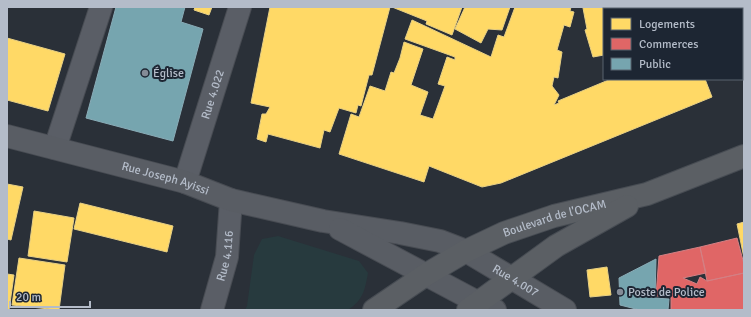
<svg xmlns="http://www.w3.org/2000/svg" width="751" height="317" viewBox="0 0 751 317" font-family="Signika,sans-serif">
	<rect width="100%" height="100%" fill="#2a3038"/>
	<path fill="#273a3e" d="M278,236L359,261L368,273C365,290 363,300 348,310H245L247,306L254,255L262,239Z"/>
	<path fill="#ffd966" stroke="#e8d084" d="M195,7H212L209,15L194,10Z
		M270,7H390L372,75H369L361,106L358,105L356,113L339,108L330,132L324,130L320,148L268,134L266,142L257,139L262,114H266L270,107L251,103Z
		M392,7H462L452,35L426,24L427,21Z
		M465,7H510L502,30L488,29L481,43L455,29Z
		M515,7H571L570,11L574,12L570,27L564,25L557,50L562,52L558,78L554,77L552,86L559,95L554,105L559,103L558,101L611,79H705L712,97L501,183L482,187L429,166L424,182L339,154L351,114L359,117L370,86L385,91L391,72L394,73L400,58L404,42L423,49L411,85L428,92L420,115L433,119L445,86L438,84L447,57L455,60V57L405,39L412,20L491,57L498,35L504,37Z
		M585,7H660V9H604V55L593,57L585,30L587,29L583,8Z
		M7,38L65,54L48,111L7,100Z
		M7,184L23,187L11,240L7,239Z
		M80,203L173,226L167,252L74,229Z
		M34,211L74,218L67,262L28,256Z
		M744,222V258L737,224Z
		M19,258L65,265L59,310L12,305Z
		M607,267L611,295L590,297L587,270Z
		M7,274L14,275L9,310H7Z"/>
	<path fill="#e06666" stroke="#d38084" d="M737,238L744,264V273L707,281L700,247Z
		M700,247L706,273L683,278L697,284L700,277L707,281L744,273V310H671V296H656L659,256Z"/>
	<path fill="#76a5af" stroke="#89acb7" d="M116,7H185L181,22L203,29L173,141L86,118Z
		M656,259L655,298L669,299L668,310H640L620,305L619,278Z"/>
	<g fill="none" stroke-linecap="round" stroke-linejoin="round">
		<g stroke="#484c53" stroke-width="24">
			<g id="minor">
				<path d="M55,148L101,7"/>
				<path id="s1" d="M185,182L240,7"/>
				<path id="s2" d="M212,310L227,257L231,200"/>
			</g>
		</g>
		<g stroke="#484c53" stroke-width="24">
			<g id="secondary">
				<path id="s3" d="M7,136L185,182L231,200L323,221L400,233L440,241L466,251L565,310"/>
				<path d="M340,229L479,303L495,310"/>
			</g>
		</g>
		<g stroke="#474c53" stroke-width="24">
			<g id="trunk">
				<path id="s4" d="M374,310L427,274L466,251L504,233L554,216L647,194L744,156"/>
				<path d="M468,310L556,246L627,206"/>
			</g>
		</g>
		<use href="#minor" stroke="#5a5e66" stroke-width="22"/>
		<use href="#secondary" stroke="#595d64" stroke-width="22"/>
		<use href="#trunk" stroke="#5b5f64" stroke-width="22"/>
	</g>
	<g fill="#848b96" stroke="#1d2633" stroke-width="1.5">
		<circle cx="145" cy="73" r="4"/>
		<circle cx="620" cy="292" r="4"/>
	</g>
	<g text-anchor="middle" stroke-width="4" stroke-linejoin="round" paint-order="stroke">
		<g font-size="12" fill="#b4bcc9" stroke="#1d2633" text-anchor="start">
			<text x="153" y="77">Église</text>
			<text x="628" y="296">Poste de Police</text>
		</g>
		<g font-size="12" fill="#b4bcc9" stroke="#1d2633">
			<text dy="4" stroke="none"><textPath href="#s1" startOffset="92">Rue 4.022</textPath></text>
			<text dy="4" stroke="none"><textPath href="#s3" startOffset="164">Rue Joseph Ayissi</textPath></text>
			<text dy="4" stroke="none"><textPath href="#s4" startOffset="204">Boulevard de l'OCAM</textPath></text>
			<text dy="4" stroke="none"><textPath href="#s2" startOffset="56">Rue 4.116</textPath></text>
			<text dy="4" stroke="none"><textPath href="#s3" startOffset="532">Rue 4.007</textPath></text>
		</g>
	</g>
	<rect width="751" height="317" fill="none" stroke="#b4bcc9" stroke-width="16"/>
	<rect x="603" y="8" width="140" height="72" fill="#1d2633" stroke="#59626f"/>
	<rect x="611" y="18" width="20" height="12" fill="#ffd966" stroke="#59626f"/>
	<text x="639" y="28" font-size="12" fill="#b4bcc9">Logements</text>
	<rect x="611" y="38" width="20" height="12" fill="#e06666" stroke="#59626f"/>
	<text x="639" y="48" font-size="12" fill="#b4bcc9">Commerces</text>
	<rect x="611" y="58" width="20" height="12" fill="#76a5af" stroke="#59626f"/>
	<text x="639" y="68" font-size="12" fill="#b4bcc9">Public</text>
	<path d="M10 301v6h80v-6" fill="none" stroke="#b4bcc9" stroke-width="2"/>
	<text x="16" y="301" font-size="12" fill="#b4bcc9" stroke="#1d2633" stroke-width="3" paint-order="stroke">20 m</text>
</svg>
